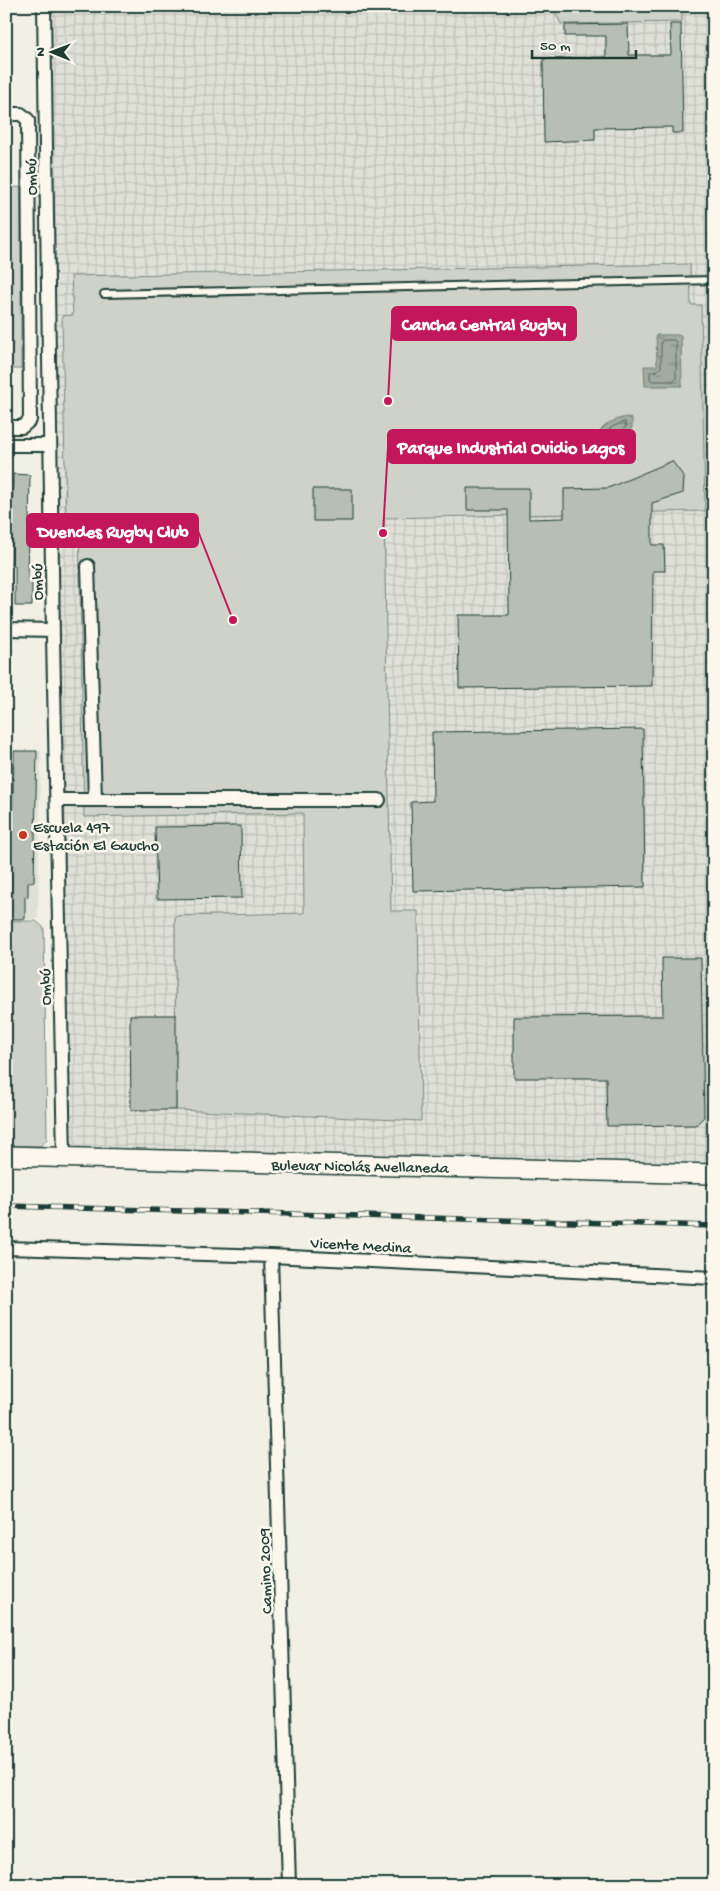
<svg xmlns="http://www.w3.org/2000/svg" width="720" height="1891" viewBox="0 0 720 1891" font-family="'Gochi Hand',sans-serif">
	<defs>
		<pattern id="industrial-grid" width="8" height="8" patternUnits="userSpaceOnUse" patternTransform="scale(1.25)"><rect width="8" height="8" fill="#e0e1d6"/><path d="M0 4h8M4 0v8" fill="none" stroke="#c0c2b8"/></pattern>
		<pattern id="water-ripples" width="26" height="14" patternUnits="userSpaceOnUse" patternTransform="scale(1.25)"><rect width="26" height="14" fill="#a2aba1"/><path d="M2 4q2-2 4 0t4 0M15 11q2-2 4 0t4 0" fill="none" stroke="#838c84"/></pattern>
	</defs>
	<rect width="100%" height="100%" fill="#f2f0e5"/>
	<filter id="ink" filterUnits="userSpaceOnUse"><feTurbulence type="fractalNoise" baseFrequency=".02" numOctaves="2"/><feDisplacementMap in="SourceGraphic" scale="10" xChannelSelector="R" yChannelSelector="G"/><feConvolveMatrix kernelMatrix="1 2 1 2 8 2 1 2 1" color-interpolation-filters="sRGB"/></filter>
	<g filter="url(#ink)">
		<path fill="#e0e1d6" d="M6,751H41L38,919H6Z"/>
		<path fill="url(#industrial-grid)" d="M44,6H714V1174L64,1157Z"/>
		<path fill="#cfd2c8" stroke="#77887e" d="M556,6H682V22L561,24L556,14Z
			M21,187V369H6V188Z
			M690,264L691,305H701L705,511L384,518L391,911H418L421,1121L176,1110L175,916L304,913L303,813L84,817L79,519H66L62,316L73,315L71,276Z
			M6,921H36L44,928L47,1139L41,1146H6Z"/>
		<path fill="url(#water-ripples)" stroke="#6e7f75" d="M656,335H681L682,386H645L644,366H657Z
			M627,417L632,419V428C623,437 615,444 602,444C592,428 614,419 627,417Z"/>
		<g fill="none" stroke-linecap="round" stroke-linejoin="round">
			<path stroke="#536960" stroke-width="1" d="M664,340H674L676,342V379L674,381H652L650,379V372L658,370L661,367V342Z
				M625,422L626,427L616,435L608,439L605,438V434L612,427Z"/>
		</g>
		<path fill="#b7beb3" stroke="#1f3d34" d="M628,24L629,55H671L670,24H681L683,133H672V127L595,128V140L544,142L543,59L606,57V36H565V25Z
			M672,461L684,477L683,493L652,503V545H664L665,571H653L652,686L459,688L458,615H509L508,510H467V488H529V519L564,518V489L608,488Z
			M13,474L30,475L28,580H32V606H15V566H11Z
			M313,489H352V521H313Z
			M643,729L645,887L413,891L411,802L433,801L432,732Z
			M14,751H37L34,882H28V897L25,896V919H6V890H11Z
			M241,826L242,898L157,899L155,827Z
			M662,958H701L704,1117L696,1125L607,1126L606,1078H514V1017L663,1016Z
			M130,1015H176V1110H131Z"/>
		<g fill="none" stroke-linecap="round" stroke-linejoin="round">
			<g stroke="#1f3d34" stroke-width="10">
				<path id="lane" d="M104,294L714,280"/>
			</g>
			<g stroke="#1f3d34" stroke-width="16">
				<path id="street" d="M44,6L53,638L64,1157
					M6,114H21L28,120L30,420L22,427H6
					M6,445H50
					M88,566L95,800
					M6,629L53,630
					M57,800H379
					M6,1248L271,1256L714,1278
					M271,1256L289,1885"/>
			</g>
			<g stroke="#1f3d34" stroke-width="22">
				<path id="secondary" d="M6,1156L714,1174"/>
			</g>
			<use href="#lane" stroke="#fbf7ec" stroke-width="6"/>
			<use href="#street" stroke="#fbf7ec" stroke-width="12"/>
			<use href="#secondary" stroke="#fbf7ec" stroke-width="19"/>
			<g stroke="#1f3d34" stroke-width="5.5">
				<path id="rail" d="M6,1206L714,1226"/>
			</g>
			<use href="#rail" stroke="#fbf7ec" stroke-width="4" stroke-dasharray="11" stroke-linecap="butt"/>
		</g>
	</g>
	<circle fill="#c8321e" stroke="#fbf7ec" stroke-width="2" cx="23" cy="835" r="5"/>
	<g text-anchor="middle" stroke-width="5" stroke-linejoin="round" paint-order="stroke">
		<g font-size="16" fill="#1f3d34" stroke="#fbf7ec">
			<text transform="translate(30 177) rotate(-91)" y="6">Ombú</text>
			<text transform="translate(36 582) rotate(-91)" y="6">Ombú</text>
			<text transform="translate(44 987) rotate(-91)" y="6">Ombú</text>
			<text transform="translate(360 1165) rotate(1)" y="6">Bulevar Nicolás Avellaneda</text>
			<text transform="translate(361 1244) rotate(3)" y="6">Vicente Medina</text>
			<text transform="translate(264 1571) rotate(-92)" y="6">Camino 2009</text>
		</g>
		<g font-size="16" fill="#1f3d34" stroke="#fbf7ec" text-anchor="start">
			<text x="33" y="832">Escuela 497<tspan x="33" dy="18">Estación El Gaucho</tspan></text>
		</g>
	</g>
	<path fill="none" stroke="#c2185b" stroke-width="2" d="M388 401L392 323M383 533L388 447M233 620L198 531"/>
	<g fill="#c2185b" stroke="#fbf7ec" stroke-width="2">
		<circle cx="388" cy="401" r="5"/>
		<circle cx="383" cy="533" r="5"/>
		<circle cx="233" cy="620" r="5"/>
	</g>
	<g fill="#c2185b" stroke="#c2185b" stroke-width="2">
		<rect x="392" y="307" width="184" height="33" rx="5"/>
		<rect x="388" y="430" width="247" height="33" rx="5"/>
		<rect x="27" y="514" width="171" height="33" rx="5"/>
	</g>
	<g font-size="18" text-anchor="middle" font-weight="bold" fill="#fff">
		<text x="484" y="330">Cancha Central Rugby</text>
		<text x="511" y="453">Parque Industrial Ovidio Lagos</text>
		<text x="113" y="537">Duendes Rugby Club</text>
	</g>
	<rect width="720" height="1891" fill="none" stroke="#fbf7ec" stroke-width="25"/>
	<rect x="12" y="12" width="695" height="1866" fill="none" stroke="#1f3d34" stroke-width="2" filter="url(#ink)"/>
	<g transform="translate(52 52) rotate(271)" stroke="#fbf7ec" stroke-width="4" paint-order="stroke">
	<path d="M0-4L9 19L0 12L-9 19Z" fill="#1f3d34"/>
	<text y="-8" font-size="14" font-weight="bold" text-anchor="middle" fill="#1f3d34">N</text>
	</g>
	<path d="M532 50v8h104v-8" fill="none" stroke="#1f3d34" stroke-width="2.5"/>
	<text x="540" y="50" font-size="15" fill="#1f3d34" stroke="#fbf7ec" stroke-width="4" paint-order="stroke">50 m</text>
</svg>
